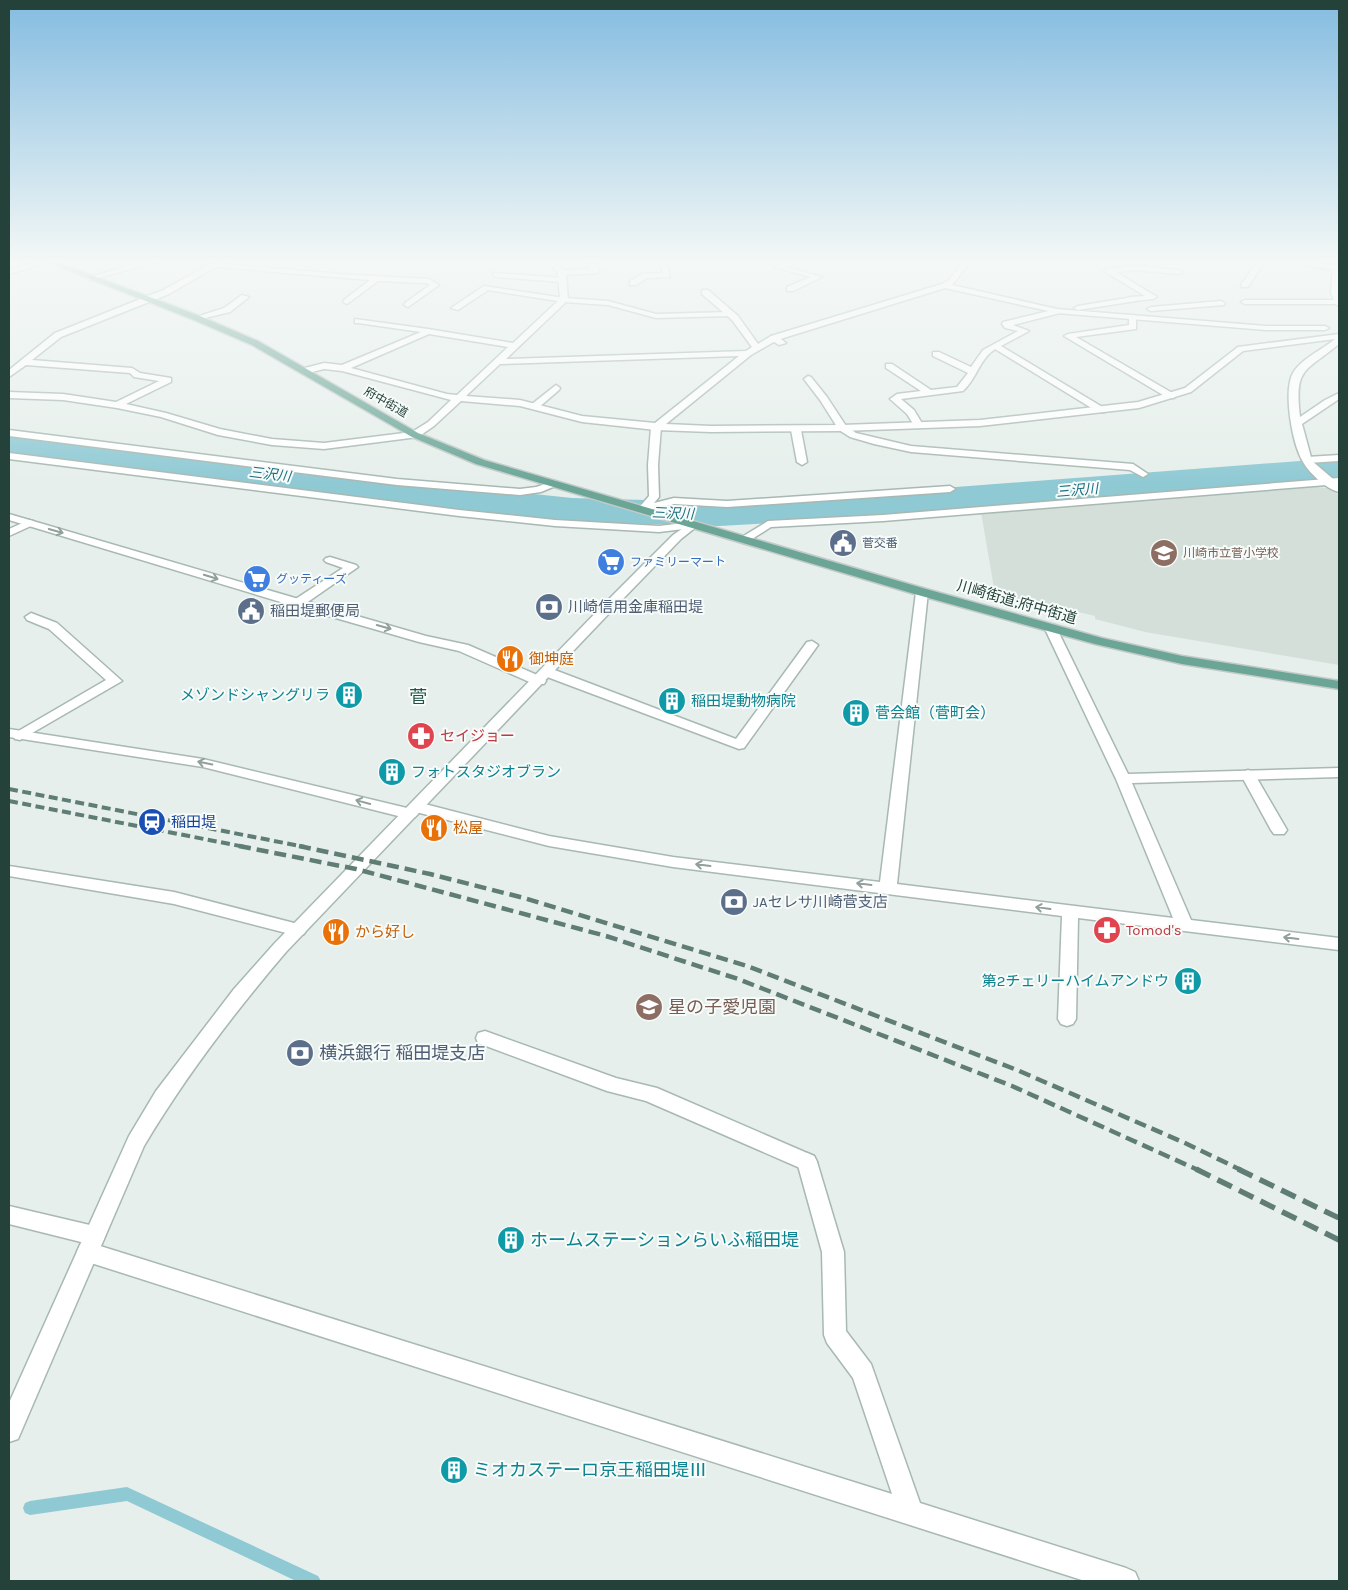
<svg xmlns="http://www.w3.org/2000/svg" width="1348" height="1590" viewBox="0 0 1348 1590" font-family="Karla,'Noto Sans JP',sans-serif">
	<rect width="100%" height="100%" fill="#e6efeb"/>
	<path fill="#d4dfda" d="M1308,486L1327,488L1339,495V665L1145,632L1095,619V616L1058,607L1057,610L995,594L981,512Z"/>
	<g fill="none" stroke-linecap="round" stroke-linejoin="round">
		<path fill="#8ec9d4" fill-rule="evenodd" d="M127,1487L318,1576L321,1581H296L127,1501L30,1515L25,1513L23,1508L25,1503L30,1501Z"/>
		<path fill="#8ec9d4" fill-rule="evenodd" d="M1302,262H1339V273L1306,267Z
			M9,432L372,477L572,498L719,502L878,493L1339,458V480L878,517L719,526L572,522L372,499L9,454Z"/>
		<g stroke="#a8b8b2" stroke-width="3">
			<path id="service" d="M67,262H81L61,268L57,266Z
				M142,262H155L91,280L87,278Z
				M659,262H666L670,277L647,278L636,285H630V281L642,274L663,273Z
				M1257,262H1264L1248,287H1242L1241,285Z
				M214,263L352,275L429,279L439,285L408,307L404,305L405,303L430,285L427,283L378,281L347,304L343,302L344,300L370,280L217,267L213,265Z
				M589,264H595L599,271L598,273L562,275L558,273L562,271L590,269Z
				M1333,265L1339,266V306L1335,304H1245L1241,302L1245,300H1334L1331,293Z
				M1135,266L1179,270L1183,272L1179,274L1135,270L1116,272L1157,297L1153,299L1133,301H1130V297L1145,296L1104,271L1108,269Z
				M494,273L562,278L566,280L562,282L497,277L493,275Z
				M484,286L564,298L608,301L656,314L730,312L734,314L730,316L656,318L608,305L564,302L488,290L458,310L451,308Z
				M242,295L249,297L230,312L197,320L193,318L224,308Z
				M1221,301L1225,303L1224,305L1151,311L1147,309L1151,307Z
				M1057,309L1061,311L1060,313L1013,325L1029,331L1001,346L1104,408V412H1098L995,349C979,360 977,378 963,391L901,399L914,410L923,425L921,427H915L907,414L890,399L897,394L921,391L886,368V364H892L931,390L957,387L968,373L933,356V352H939L971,367L983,350L1018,331L1005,328L1002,324L1003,322Z
				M1129,316L1136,318V329L1076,337L1174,394V398H1168L1064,336L1068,334L1129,325Z
				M355,319L428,329L432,331L428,333L358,323H355Z
				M771,336H777L786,343L779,345L771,340Z
				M808,376L811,377L827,397L846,426L856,433L911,446L1133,464L1148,474L1143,477L1130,470L911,452L874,444L850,437L839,430L820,400L804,379Z
				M556,385L560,388L559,390L538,408H532V404Z
				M656,424L661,427L658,465L659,497L654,503L674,498L727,501L950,486L955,489L950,492L727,507L674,504L642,513L637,510L649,496L648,465L651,427Z
				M796,427L801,430L807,462L802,465L797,462L791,430Z
				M1339,455V461L1307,463L1302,460L1307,457Z
				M1339,478V484L883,521L771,527L747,542L743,543L737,540L768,521L883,515Z
				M29,520L33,521L34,523L33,525L9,536V529Z
				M330,557L356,565L358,567L302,606H294L292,603L294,600L343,568L326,562L324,560L326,558Z
				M31,613L57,623L122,681L20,740L15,739L13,736L15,733L106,680L49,629L27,620L25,617Z
				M812,641L818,645L744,748L739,749L542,675L540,672L542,669H552L736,739L807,642Z
				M1248,770L1253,772L1255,775L1287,830L1284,834H1274L1271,830L1241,775L1243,772Z
				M485,1031L616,1078L657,1088L814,1156L817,1162L814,1168L807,1171L646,1101L607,1091L478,1043L476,1038L478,1033Z"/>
		</g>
		<g stroke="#a8b8b2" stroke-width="3">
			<path id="minor" d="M36,262H48L9,274V270Z
				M215,262H224L169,294L61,337L32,360L132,368L140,373L171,378V382L126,404L166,413L220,429L272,439L324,443L412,432L428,422L451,400L342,371L324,369L304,374L300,371L301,369L324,363L342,365L428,329L513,343L560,299L558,273L549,262H556L566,273L568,300L506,359L746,351L752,347L732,320L702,294V290H708L738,316L758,344L771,336L942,284L949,280L963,262H970L952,285L1057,309L1266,326H1325L1329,328L1325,330H1266L1057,313L945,288L777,340L751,355L666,424L711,426L842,425L980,420L1138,402L1185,388L1238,347L1339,334V344C1305,372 1294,367 1300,417L1325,400L1339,393V399L1302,424L1312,461L1339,484V492C1326,489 1308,472 1302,460C1292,442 1283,391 1293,373C1302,358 1322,350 1335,339L1243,351L1191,392L1139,408L980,426L842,431L711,432L656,430L582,422L520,406L461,401L434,426L418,437L324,449L272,445L218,435L161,417L117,408L63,400L9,398V392L63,394L116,402L159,381L134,377L130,373L26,365L9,377V370L55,333L163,290ZM429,334L508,347L457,395L447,394L351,368ZM739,356L655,423L582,416L520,400L466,396L500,364Z
				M784,262H794L785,267L822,277L793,291H787V287L811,277L774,267Z
				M1284,262H1309L1339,266V270Z
				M1133,297H1136V301L1078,310L1074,308L1078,306Z
				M9,430L397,479L520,489L536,487L555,481L560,484L541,492L520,495L397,485L9,436Z
				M9,453L459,510L555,520L659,526L692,522L698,525L692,528L659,532L555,526L459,516L9,459Z
				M9,514L302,600L426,636L468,645L544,678L546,681L544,684H534L459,651L419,642L294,606L9,520Z
				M922,588L928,592L897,884L1173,918L1116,779L1045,629L1051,625L1057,629L1128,774L1339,768V777L1132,783L1191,920L1339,938V950L1078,918L1076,1019L1073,1024L1067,1026L1061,1024L1058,1019L1062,916L673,867L549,846L416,812L418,814L415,817L410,819L203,767L9,737V729L203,759L411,809L409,807L412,804L417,802L549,836L673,857L880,882L916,592Z
				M9,866L174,892L298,924L304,926L306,930L304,934L298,936L174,904L9,876Z
				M807,1153L814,1156L817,1162L844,1252L846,1331L871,1364L920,1503L1126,1568L1135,1572L1139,1581H1085L88,1262L80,1259L77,1252L80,1245L85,1243L9,1224V1206L94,1226L102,1229L105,1236L102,1243L97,1245L892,1494L853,1378L827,1343L824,1335L822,1252L797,1162L800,1156Z"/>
		</g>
		<g stroke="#a8b8b2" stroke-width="3">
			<path id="tertiary" d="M692,522L698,525L696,527L681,539L619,603L286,952C234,1013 185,1077 144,1146L18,1439L9,1442V1403L129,1136L156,1091L234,989L274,944L611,597L673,535Z"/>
		</g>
		<g stroke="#c2cac8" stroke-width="3">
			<path id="primary" d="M47,262H57L200,316L258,341L418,433L484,460L926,589L1102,638L1182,656L1339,681V689L1182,664L1095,644L918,595L476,464L412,437L252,345L194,320Z"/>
		</g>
		<use href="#service" fill="#fff" fill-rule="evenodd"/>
		<use href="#minor" fill="#fff" fill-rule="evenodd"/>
		<use href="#tertiary" fill="#fff" fill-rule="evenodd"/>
		<use href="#primary" fill="#6aa596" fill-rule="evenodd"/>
		<path stroke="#5f7d75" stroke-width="4" stroke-dasharray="9 4.5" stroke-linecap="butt" d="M9,789L305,847
			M9,801L245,847"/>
		<path stroke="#5f7d75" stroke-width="4.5" stroke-dasharray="12 6" stroke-linecap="butt" d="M239,846L356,869L606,936L738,979L1012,1086L1198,1170
			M299,846L430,874L524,898L747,966L1017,1070L1185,1143L1241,1170"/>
		<path stroke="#5f7d75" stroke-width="5.5" stroke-dasharray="16 8" stroke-linecap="butt" d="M1196,1169L1339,1240
			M1238,1169L1339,1218"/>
	</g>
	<defs><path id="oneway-shaft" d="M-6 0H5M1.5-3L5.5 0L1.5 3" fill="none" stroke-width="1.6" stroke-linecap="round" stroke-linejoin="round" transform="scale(1.25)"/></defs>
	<g stroke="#92a09c">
		<use href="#oneway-shaft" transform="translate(56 531) rotate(16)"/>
		<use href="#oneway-shaft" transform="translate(211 577) rotate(17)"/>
		<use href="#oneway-shaft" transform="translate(384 627) rotate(16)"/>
		<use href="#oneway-shaft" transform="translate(205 763) rotate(-168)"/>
		<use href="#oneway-shaft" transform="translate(363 802) rotate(-165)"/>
		<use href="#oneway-shaft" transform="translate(703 865) rotate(-173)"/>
		<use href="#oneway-shaft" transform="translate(864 884) rotate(-173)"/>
		<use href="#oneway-shaft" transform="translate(1043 908) rotate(-172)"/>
		<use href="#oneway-shaft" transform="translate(1291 938) rotate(-173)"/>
	</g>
	<linearGradient id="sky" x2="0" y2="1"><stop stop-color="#84bce0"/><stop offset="0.54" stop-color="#f4f8f6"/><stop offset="1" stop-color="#f4f8f6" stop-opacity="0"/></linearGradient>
	<rect width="1348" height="485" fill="url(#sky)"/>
	<defs>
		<g id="civic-disc" transform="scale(1.4375)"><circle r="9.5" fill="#5c6f8a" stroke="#f7fbf9"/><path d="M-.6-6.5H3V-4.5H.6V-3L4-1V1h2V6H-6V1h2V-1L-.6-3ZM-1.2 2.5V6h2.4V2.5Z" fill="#fff"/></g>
		<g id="school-disc" transform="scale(1.4375)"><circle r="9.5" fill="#8d6e63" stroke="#f7fbf9"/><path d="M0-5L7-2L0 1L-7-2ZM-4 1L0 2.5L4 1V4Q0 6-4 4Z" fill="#fff"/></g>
		<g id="supermarket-disc" transform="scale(1.4375)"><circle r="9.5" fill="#3f7fe0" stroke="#f7fbf9"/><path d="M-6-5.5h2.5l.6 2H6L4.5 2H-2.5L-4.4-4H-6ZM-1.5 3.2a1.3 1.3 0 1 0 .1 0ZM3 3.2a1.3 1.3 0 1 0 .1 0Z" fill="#fff"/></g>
		<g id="bank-disc" transform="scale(1.4375)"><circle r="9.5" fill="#5c6f8a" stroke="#f7fbf9"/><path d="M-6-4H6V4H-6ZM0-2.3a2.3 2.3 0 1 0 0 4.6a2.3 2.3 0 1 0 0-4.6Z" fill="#fff"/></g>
		<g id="restaurant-disc" transform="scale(1.4375)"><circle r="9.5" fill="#e8710a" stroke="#f7fbf9"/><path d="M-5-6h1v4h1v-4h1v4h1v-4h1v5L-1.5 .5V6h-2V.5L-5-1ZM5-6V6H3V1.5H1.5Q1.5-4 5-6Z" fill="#fff"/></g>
		<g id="building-disc" transform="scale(1.4375)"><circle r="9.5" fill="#0f9aa8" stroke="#f7fbf9"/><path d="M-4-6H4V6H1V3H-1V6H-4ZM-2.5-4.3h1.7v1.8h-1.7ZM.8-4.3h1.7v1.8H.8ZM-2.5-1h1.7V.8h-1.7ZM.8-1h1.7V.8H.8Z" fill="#fff"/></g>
		<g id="pharmacy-disc" transform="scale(1.4375)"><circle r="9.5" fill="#e0444e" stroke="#f7fbf9"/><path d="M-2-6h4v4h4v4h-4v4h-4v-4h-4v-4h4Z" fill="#fff"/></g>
		<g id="station-disc" transform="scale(1.4375)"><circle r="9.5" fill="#1a4fb4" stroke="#f7fbf9"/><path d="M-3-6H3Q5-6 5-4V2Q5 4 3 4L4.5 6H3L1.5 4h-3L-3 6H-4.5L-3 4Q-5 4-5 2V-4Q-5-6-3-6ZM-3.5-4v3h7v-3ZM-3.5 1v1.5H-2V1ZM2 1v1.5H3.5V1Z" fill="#fff"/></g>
	</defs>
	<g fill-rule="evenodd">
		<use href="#civic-disc" x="843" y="543"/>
		<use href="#school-disc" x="1164" y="553"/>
		<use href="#supermarket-disc" x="611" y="562"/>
		<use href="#supermarket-disc" x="257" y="579"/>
		<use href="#bank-disc" x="549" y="607"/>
		<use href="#civic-disc" x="251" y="611"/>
		<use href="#restaurant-disc" x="510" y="659"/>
		<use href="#building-disc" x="349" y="695"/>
		<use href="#building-disc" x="672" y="701"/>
		<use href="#building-disc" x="856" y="713"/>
		<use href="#pharmacy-disc" x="421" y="736"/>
		<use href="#building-disc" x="392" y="772"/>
		<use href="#station-disc" x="152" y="822"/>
		<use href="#restaurant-disc" x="434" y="828"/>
		<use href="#bank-disc" x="734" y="902"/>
		<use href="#pharmacy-disc" x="1107" y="930"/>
		<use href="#restaurant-disc" x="336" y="932"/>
		<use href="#building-disc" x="1188" y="981"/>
		<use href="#school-disc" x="649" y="1007"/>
		<use href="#bank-disc" x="300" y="1053"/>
		<use href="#building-disc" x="511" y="1240"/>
		<use href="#building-disc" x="454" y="1470"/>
	</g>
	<g text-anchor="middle" stroke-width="4" stroke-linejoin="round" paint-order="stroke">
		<g font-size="12" fill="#24423a" stroke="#f7fbf9">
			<text transform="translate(386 402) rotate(30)" y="4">府中街道</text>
		</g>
		<g font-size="12" fill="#4e5e75" stroke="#f7fbf9" text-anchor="start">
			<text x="862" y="547">菅交番</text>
		</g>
		<g font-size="12" fill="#785e54" stroke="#f7fbf9" text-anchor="start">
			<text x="1183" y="557">川崎市立菅小学校</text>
		</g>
		<g font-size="12" fill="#366cbe" stroke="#f7fbf9" text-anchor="start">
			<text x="630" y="566">ファミリーマート</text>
			<text x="276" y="583">グッティーズ</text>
		</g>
		<g font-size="14" font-style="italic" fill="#1c6f80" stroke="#f7fbf9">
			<text transform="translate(270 474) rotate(7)" y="5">三沢川</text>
			<text transform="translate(1077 490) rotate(-5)" y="5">三沢川</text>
			<text transform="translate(673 513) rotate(2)" y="5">三沢川</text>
		</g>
		<g font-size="15" fill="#24423a" stroke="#f7fbf9">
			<text transform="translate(1017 602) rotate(16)" y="5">川崎街道;府中街道</text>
		</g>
		<g font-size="15" fill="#4e5e75" stroke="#f7fbf9" text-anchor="start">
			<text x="568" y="612">川崎信用金庫稲田堤</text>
			<text x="270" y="616">稲田堤郵便局</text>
			<text x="753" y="907">JAセレサ川崎菅支店</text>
		</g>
		<g font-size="15" fill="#c56008" stroke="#f7fbf9" text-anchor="start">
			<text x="529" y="664">御坤庭</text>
			<text x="453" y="833">松屋</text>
			<text x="355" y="937">から好し</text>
		</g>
		<g font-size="15" fill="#0d838f" stroke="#f7fbf9" text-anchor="start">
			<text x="330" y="700" text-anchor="end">メゾンドシャングリラ</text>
			<text x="691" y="706">稲田堤動物病院</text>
			<text x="875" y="718">菅会館（菅町会）</text>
			<text x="411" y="777">フォトスタジオブラン</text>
			<text x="1169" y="986" text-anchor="end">第2チェリーハイムアンドウ</text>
		</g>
		<g font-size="15" fill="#be3a42" stroke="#f7fbf9" text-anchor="start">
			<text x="440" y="741">セイジョー</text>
			<text x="1126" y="935">Tomod's</text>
		</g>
		<g font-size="15" fill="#164399" stroke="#f7fbf9" text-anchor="start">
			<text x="171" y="827">稲田堤</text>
		</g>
		<g font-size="18" fill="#1f5548" stroke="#f7fbf9">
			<text x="418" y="703">菅</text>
		</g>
		<g font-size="18" fill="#785e54" stroke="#f7fbf9" text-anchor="start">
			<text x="668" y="1013">星の子愛児園</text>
		</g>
		<g font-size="18" fill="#4e5e75" stroke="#f7fbf9" text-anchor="start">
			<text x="319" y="1059">横浜銀行 稲田堤支店</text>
		</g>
		<g font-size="18" fill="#0d838f" stroke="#f7fbf9" text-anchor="start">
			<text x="530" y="1246">ホームステーションらいふ稲田堤</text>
			<text x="473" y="1476">ミオカステーロ京王稲田堤Ⅲ</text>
		</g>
	</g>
	<rect width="1348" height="1590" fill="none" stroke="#24423a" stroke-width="20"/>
</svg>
